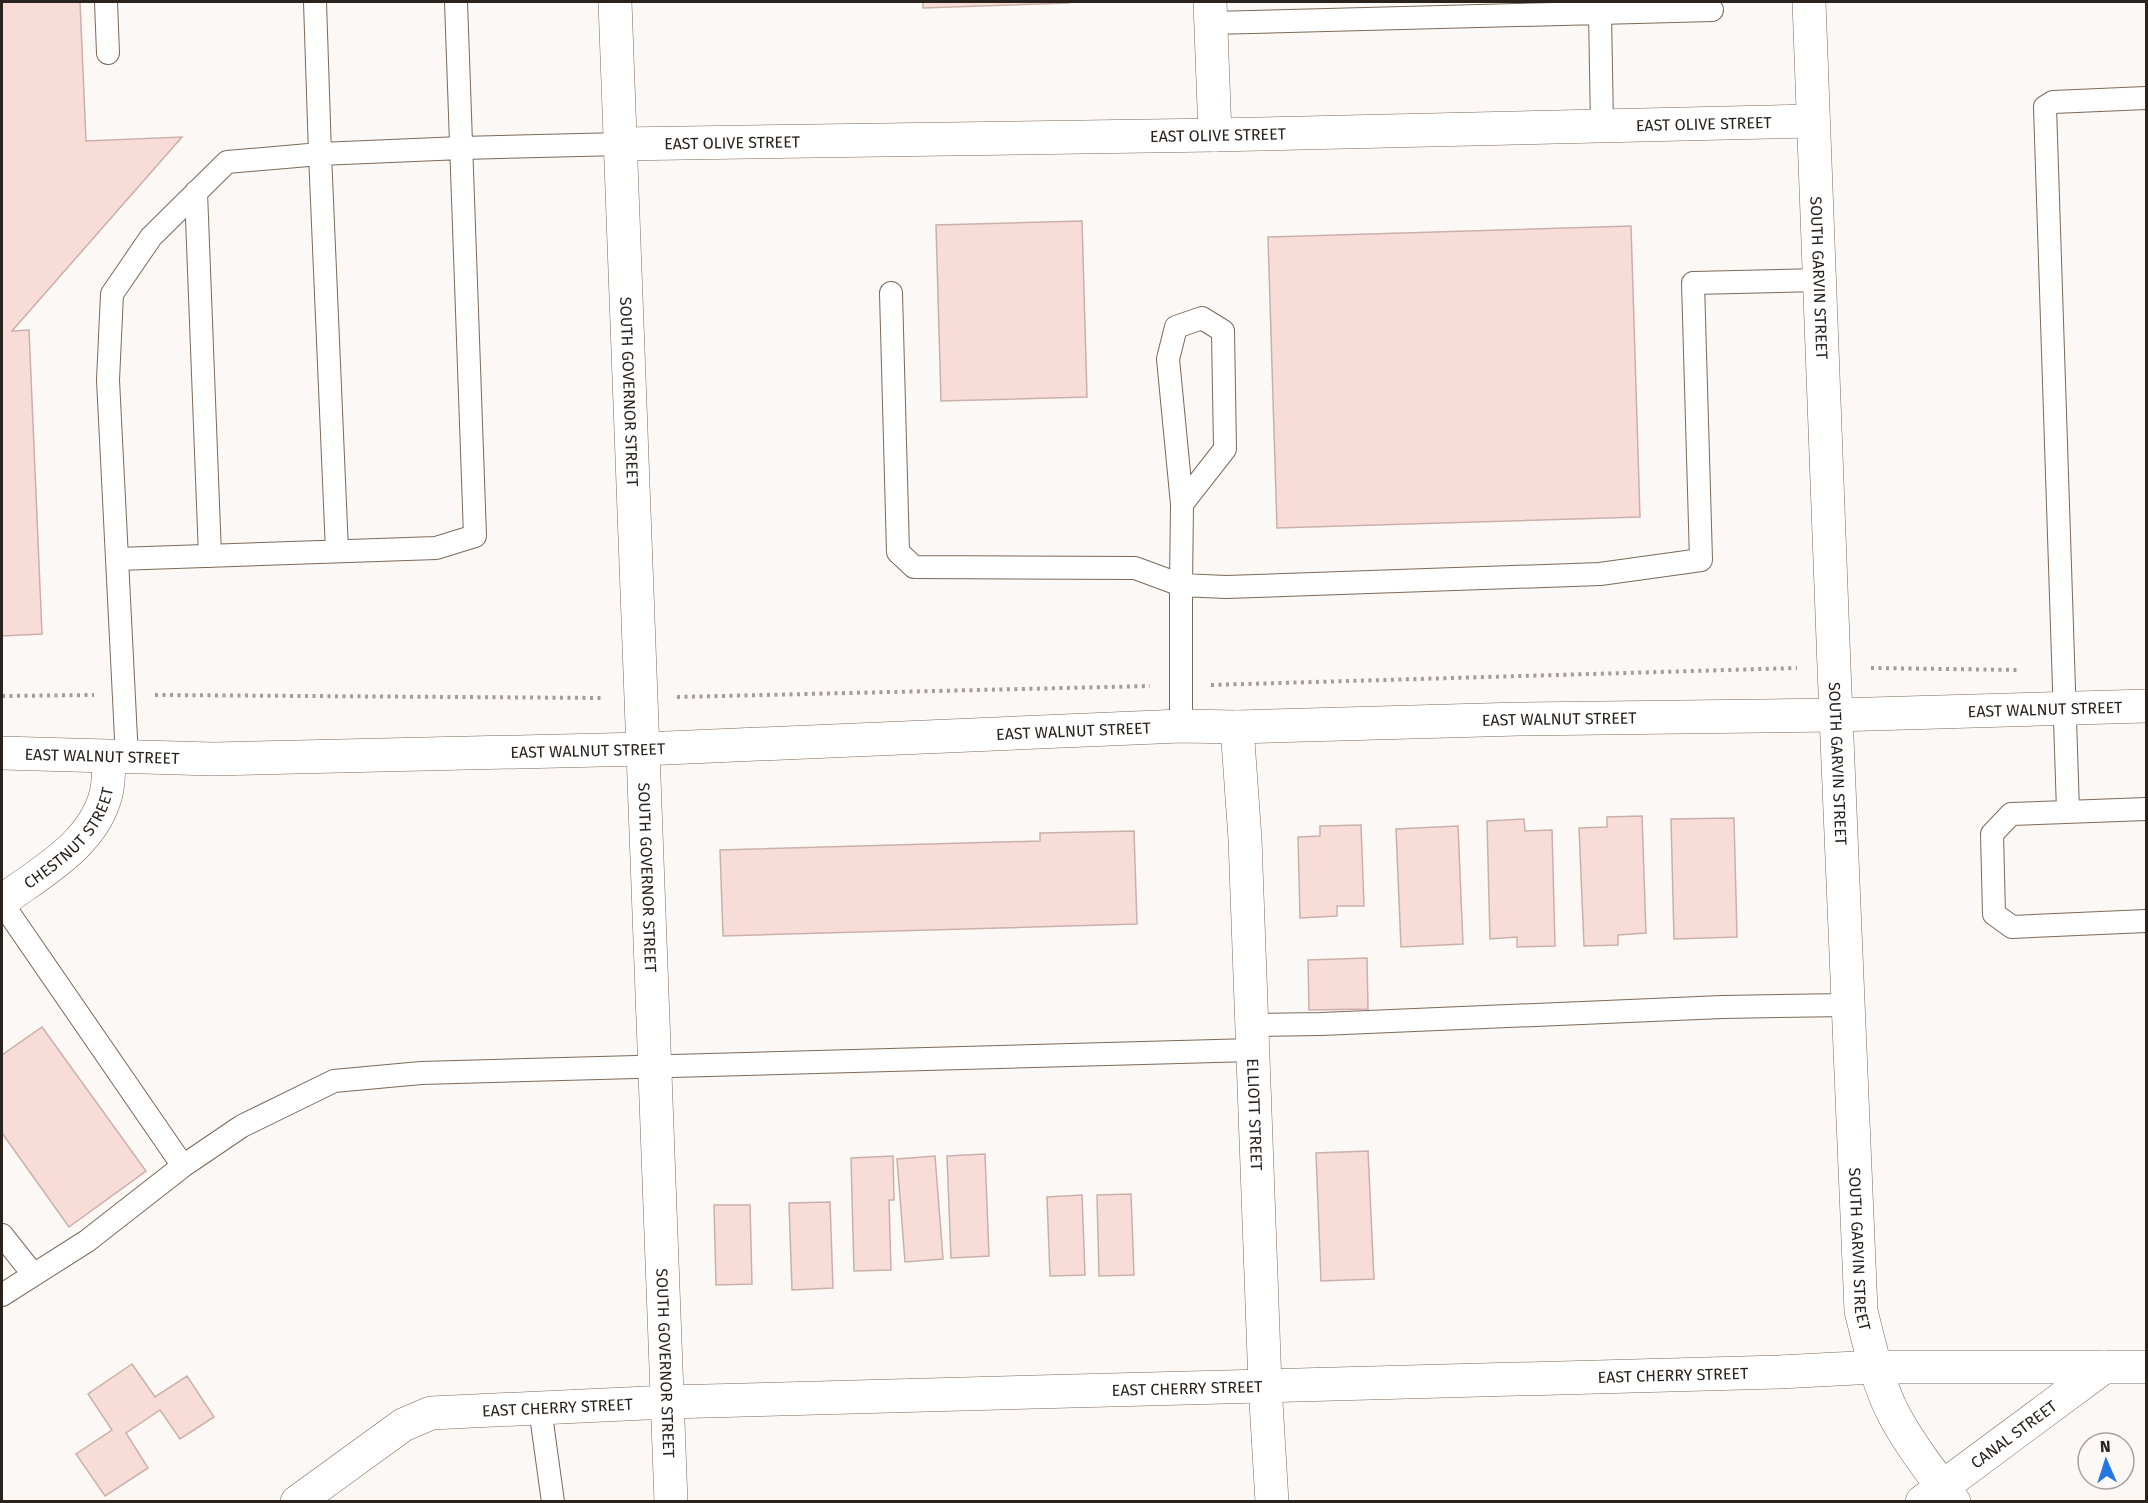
<svg xmlns="http://www.w3.org/2000/svg" width="2148" height="1503" viewBox="0 0 2148 1503" font-family="'Fira Sans',sans-serif">
	<rect width="100%" height="100%" fill="#fcf8f5"/>
	<path fill="#f8dcd8" stroke="#cab0ab" stroke-width="1.5" d="M2,2H80L86,141L182,137L12,331L29,330L42,634L2,636Z
		M923,2H1069V3L923,8Z
		M1082,221L1087,397L941,401L936,225Z
		M1631,226L1640,517L1277,528L1268,237Z
		M1642,816L1646,933L1618,935V945L1584,946L1579,828L1607,827V817Z
		M1734,818L1737,937L1674,939L1671,819Z
		M1524,819L1525,831L1552,830L1555,946L1517,947V937L1490,939L1487,821Z
		M1361,825L1364,906H1337V916L1300,918L1298,837L1320,836V826Z
		M1458,826L1463,944L1401,947L1396,829Z
		M1134,831L1137,924L723,936L720,850L1040,841V833Z
		M1367,958L1368,1009L1309,1010L1308,960Z
		M42,1027L146,1171L69,1227L2,1133V1055Z
		M1368,1151L1374,1279L1321,1281L1316,1153Z
		M985,1154L989,1256L951,1258L947,1156Z
		M893,1156L894,1200H889L891,1270L854,1271L851,1158Z
		M935,1156L943,1259L905,1262L897,1159Z
		M1131,1194L1134,1275L1099,1276L1097,1195Z
		M1082,1195L1085,1275L1050,1276L1047,1197Z
		M830,1202L833,1288L792,1290L789,1203Z
		M714,1205H750L752,1284L716,1285Z
		M132,1364L155,1397L187,1376L214,1417L180,1439L160,1410L126,1433L148,1468L105,1496L76,1454L112,1430L88,1394Z"/>
	<g fill="none" stroke-linecap="round" stroke-linejoin="round">
		<g stroke="#7b6a5b" stroke-width="24">
			<path id="lane" d="M106,2L108,53
				M315,2L320,154L461,148L621,144
				M1600,12L1602,126
				M1211,23L1712,10
				M196,192L210,556
				M891,293L898,552L914,567L1135,568L1181,585L1182,504L1168,359L1176,327L1202,318L1223,331L1225,449L1182,504
				M117,559L436,548L475,536L456,2
				M1181,726V585L1226,587L1600,574L1701,560L1693,283L1819,280
				M127,758L108,380L112,294L151,237L227,162L320,154L337,551
				M2146,809L2011,814L1992,834L1994,914L2012,927L2146,921
				M2068,811L2045,107L2053,102L2146,98
				M2,903L183,1166
				M1251,1025L1321,1024L1722,1007L1848,1005
				M2,1235L33,1274
				M2,1295L87,1241L183,1166L242,1126L334,1081L421,1073L1252,1050
				M540,1408L553,1502"/>
		</g>
		<g stroke="#7b6a5b" stroke-width="34">
			<g id="street">
				<path d="M1210,2L1215,135"/>
				<path id="s1" d="M621,144L1215,135L1813,121"/>
				<path id="s2" d="M1237,727L1245,839L1265,1385L1272,1502"/>
				<path id="s3" d="M2,901C41,872 93,845 106,794C109,783 108,769 110,757"/>
				<path id="s4" d="M297,1502L403,1425L431,1413L668,1402L1779,1372L1875,1367H2146"/>
				<path id="s5" d="M1922,1502L2104,1367"/>
			</g>
		</g>
		<g stroke="#7b6a5b" stroke-width="34">
			<g id="secondary">
				<path id="s6" d="M615,2L671,1502"/>
				<path id="s7" d="M1809,2L1834,667L1861,1311C1870,1346 1877,1381 1893,1413C1910,1445 1932,1473 1954,1502"/>
				<path id="s8" d="M2,753L213,759L643,749L1181,726L1237,727L1519,719L1836,715L2146,706"/>
			</g>
		</g>
		<path stroke="#a39d99" stroke-width="4" stroke-dasharray="3 4.5" stroke-linecap="butt" d="M1871,668L2019,670
			M1211,685L1797,668
			M155,695L604,698
			M2,696L94,695
			M677,697L1150,686"/>
		<use href="#lane" stroke="#fff" stroke-width="22"/>
		<use href="#street" stroke="#fff" stroke-width="33"/>
		<use href="#secondary" stroke="#fff" stroke-width="33"/>
	</g>
	<g text-anchor="middle" stroke-width="6" stroke-linejoin="round" paint-order="stroke">
		<g font-size="16" fill="#2a221c" stroke="#fcf8f5">
			<text dy="6" stroke="none"><textPath href="#s1" startOffset="1083">EAST OLIVE STREET</textPath></text>
			<text dy="6" stroke="none"><textPath href="#s1" startOffset="597">EAST OLIVE STREET</textPath></text>
			<text dy="6" stroke="none"><textPath href="#s1" startOffset="111">EAST OLIVE STREET</textPath></text>
			<text dy="6" stroke="none"><textPath href="#s7" startOffset="276">SOUTH GARVIN STREET</textPath></text>
			<text dy="6" stroke="none"><textPath href="#s6" startOffset="390">SOUTH GOVERNOR STREET</textPath></text>
			<text dy="6" stroke="none"><textPath href="#s8" startOffset="2044">EAST WALNUT STREET</textPath></text>
			<text dy="6" stroke="none"><textPath href="#s8" startOffset="1558">EAST WALNUT STREET</textPath></text>
			<text dy="6" stroke="none"><textPath href="#s8" startOffset="1072">EAST WALNUT STREET</textPath></text>
			<text dy="6" stroke="none"><textPath href="#s8" startOffset="586">EAST WALNUT STREET</textPath></text>
			<text dy="6" stroke="none"><textPath href="#s8" startOffset="100">EAST WALNUT STREET</textPath></text>
			<text dy="6" stroke="none"><textPath href="#s7" startOffset="762">SOUTH GARVIN STREET</textPath></text>
			<text dy="6" stroke="none"><textPath href="#s3" startOffset="94">CHESTNUT STREET</textPath></text>
			<text dy="6" stroke="none"><textPath href="#s6" startOffset="876">SOUTH GOVERNOR STREET</textPath></text>
			<text dy="6" stroke="none"><textPath href="#s2" startOffset="388">ELLIOTT STREET</textPath></text>
			<text dy="6" stroke="none"><textPath href="#s7" startOffset="1248">SOUTH GARVIN STREET</textPath></text>
			<text dy="6" stroke="none"><textPath href="#s6" startOffset="1362">SOUTH GOVERNOR STREET</textPath></text>
			<text dy="6" stroke="none"><textPath href="#s4" startOffset="1404">EAST CHERRY STREET</textPath></text>
			<text dy="6" stroke="none"><textPath href="#s4" startOffset="918">EAST CHERRY STREET</textPath></text>
			<text dy="6" stroke="none"><textPath href="#s4" startOffset="288">EAST CHERRY STREET</textPath></text>
			<text dy="6" stroke="none"><textPath href="#s5" startOffset="114">CANAL STREET</textPath></text>
		</g>
	</g>
	<rect width="2148" height="1503" fill="none" stroke="#2a221c" stroke-width="6"/>
	<g transform="translate(2106 1461) rotate(357)"><circle r="28" fill="#fcf8f5" stroke="#a8a29e" stroke-width="1.5"/>
	<path d="M0-4.5L10 22L0 15L-10 22Z" fill="#2477e2"/>
	<text y="-9" font-size="16" font-weight="bold" text-anchor="middle" fill="#2a221c">N</text>
	</g>
</svg>
